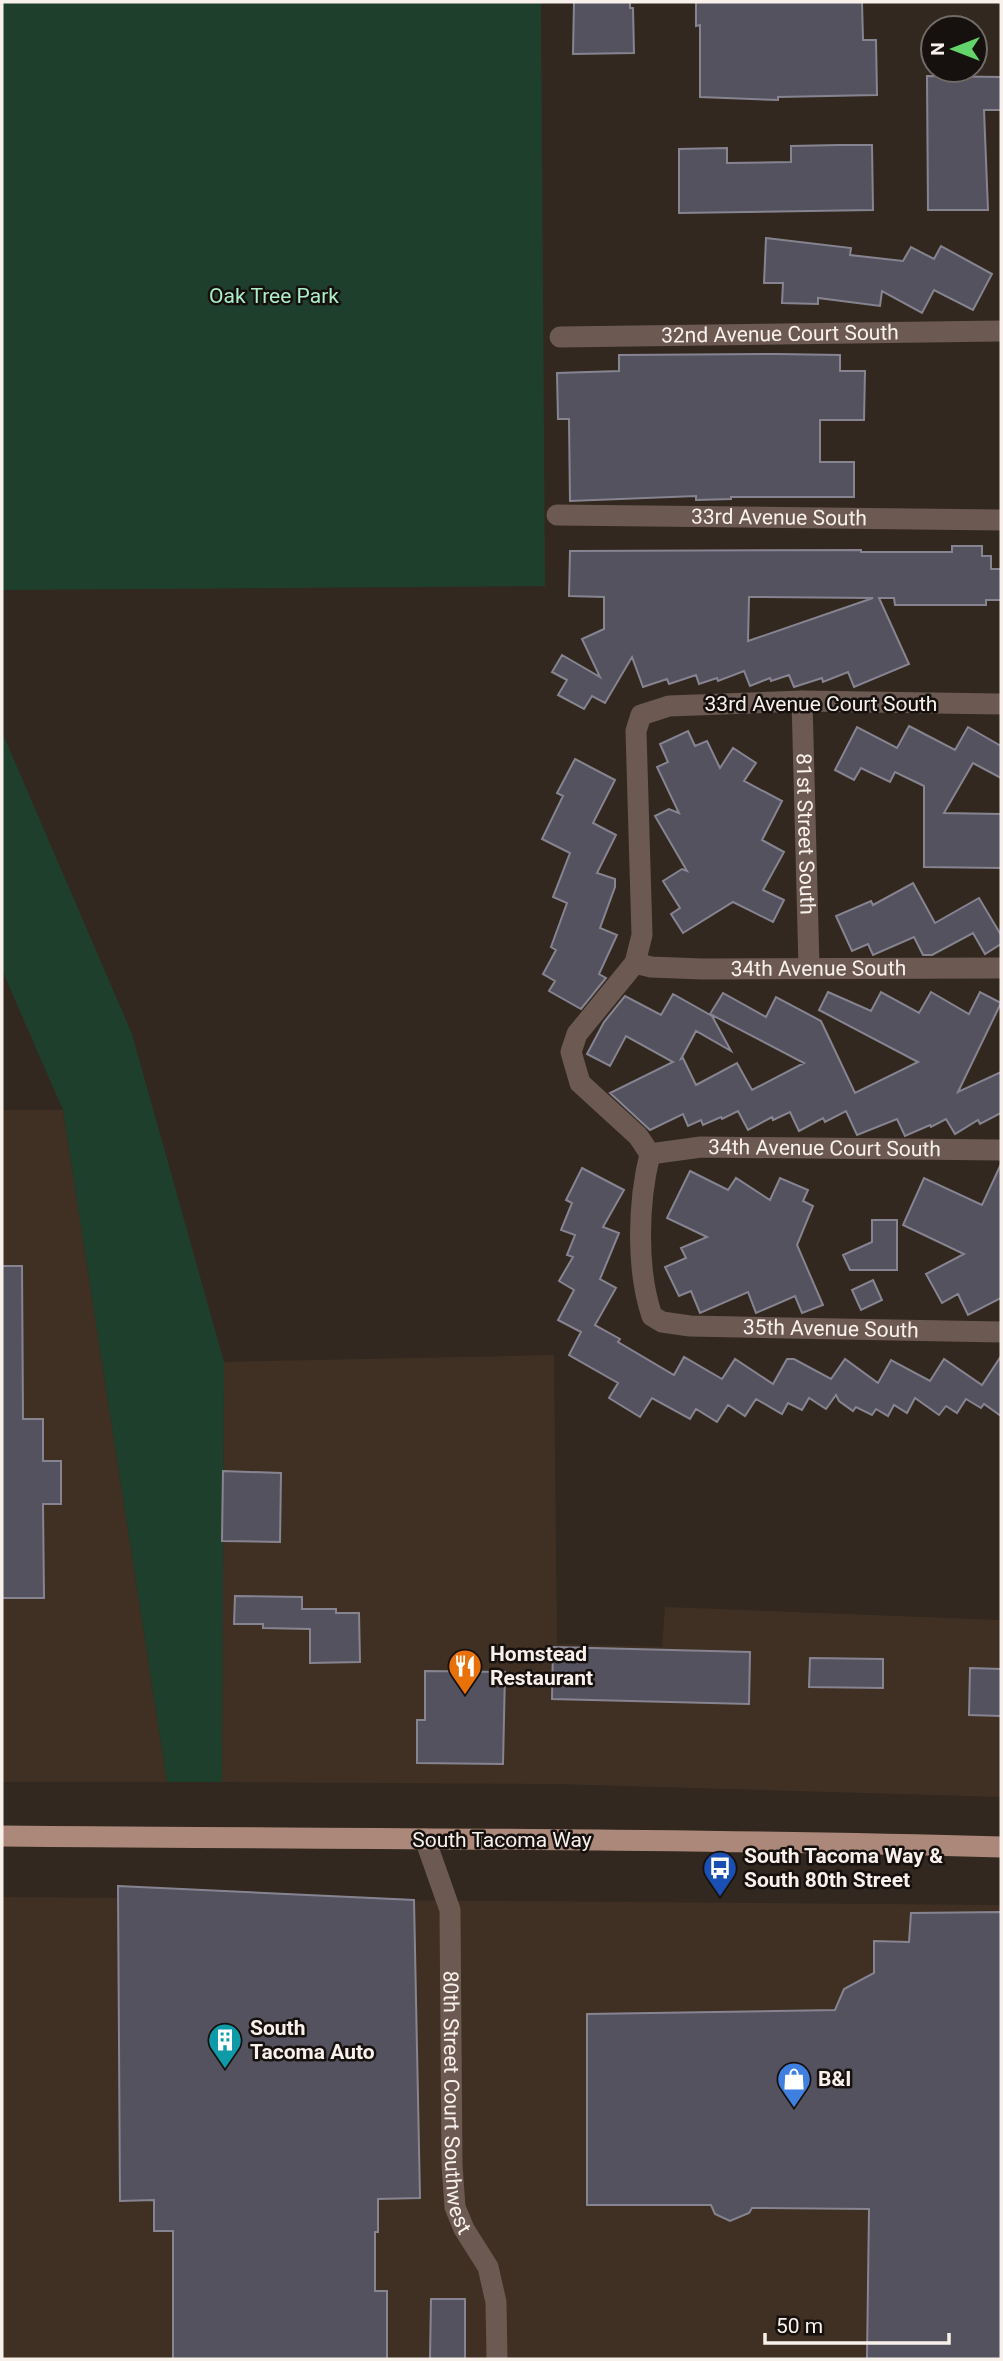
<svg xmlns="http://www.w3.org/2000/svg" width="1003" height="2361" viewBox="0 0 1003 2361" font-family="Roboto,sans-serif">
	<rect width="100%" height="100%" fill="#32281f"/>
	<path fill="#3f3023" d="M2,1110H63L167,1782H2Z
		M554,1355L557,1644L662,1647L665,1607L1001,1620V1797L554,1784L222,1782L224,1362Z
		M2,1897L1001,1905V2359H2Z"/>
	<path fill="#1f3f2d" d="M2,2H541L545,586L2,590Z
		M2,732L132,1034L224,1362L222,1782H167L63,1110L2,970Z"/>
	<path fill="#55525f" stroke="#878492" stroke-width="2" fill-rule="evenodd" d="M574,2H630V8H633L634,53L573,54Z
		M696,2H862L863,40H876L877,95L778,97V100L700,97V25L696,26Z
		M927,76L1001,77V110H984L988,210H928Z
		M839,145H872L873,210L679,213V149L727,148V163L791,162V146Z
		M766,238L851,248L850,255L903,261L911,247L934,259L941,246L992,274L973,310L934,290L922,313L882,291L880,306L818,298V304L782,303L783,283H764Z
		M778,354L840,355V371H865L864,420H820V462H854V497H731V499L696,500V496L570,501L569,419H558L557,373L619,371V355Z
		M952,546H982V556H991V569H1001V600H986V605H895L894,598H879L909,664L854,687L848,672L823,682L822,678L794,687L789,675L771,681L770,678L750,686L744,671L718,681L717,678L699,684L696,675L669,684L667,679L643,687L632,657L605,703L592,696L584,709L558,695L567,680L552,672L562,655L600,677L582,639L604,629V597L569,596L570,551L861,550V552H952ZM749,597L873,598L748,641Z
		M909,726L955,750L968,727L1001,746V778L973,763L944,813L1001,814V868L924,867V786L895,772L890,782L861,768L854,780L835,770L857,727L897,748Z
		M688,731L695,746L707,741L720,768L733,748L756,763L744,781L782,801L762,840L784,852L763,890L784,900L773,922L733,902L683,933L671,914L680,908L663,881L682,869L687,871L655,816L669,809L679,813L657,767L668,762L660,744Z
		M575,759L615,780L593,823L616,835L597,873L615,879V887L600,928L617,935L599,974L606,978L581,1009L549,991L555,981L543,974L556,950L551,947L567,903L553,897L570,853L542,839L563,796L557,793Z
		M913,883L935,923L979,898L1001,935V944L985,954L973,933L932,955H923L914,937L873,955L868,944L852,951L836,916L871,901L873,905Z
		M828,992L871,1011L881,992L919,1013L931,992L969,1014L980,992L1001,1003L958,1092L1001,1072V1113L980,1124L978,1120L955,1134L946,1119L931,1127L930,1125L905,1136L897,1119L857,1135L846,1111L825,1122L823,1118L799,1131L790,1112L773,1120L772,1117L748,1130L738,1111L722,1119L721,1117L703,1125L701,1120L688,1126L683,1114L650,1130L610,1093L673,1062L626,1036L610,1066L587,1054L604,1022L625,996L661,1015L673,994L712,1016L731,1051L696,1031L681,1059L683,1058L696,1085L737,1063L752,1090L804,1063L710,1014L723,993L766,1017L776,997L821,1021L855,1093L918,1062L819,1010Z
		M1001,1164V1298L968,1315L958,1294L942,1303L926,1274L964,1254L903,1225L924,1178L982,1205Z
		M582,1168L624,1190L603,1227L619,1233L600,1279L616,1288L595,1325L620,1339L618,1342L674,1375L684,1357L722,1379L735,1359L773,1384L787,1359H794L831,1379L845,1359L878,1383L891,1360L930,1381L944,1359L982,1385L1001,1356V1416L984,1404L981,1408L966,1399L957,1413L946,1406L939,1415L915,1398L907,1413L894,1405L888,1416L876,1409L872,1415L856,1407L853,1411L839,1401L836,1395L826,1409L809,1398L802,1410L788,1403L782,1414L756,1399L745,1416L728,1405L717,1422L696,1409L690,1419L652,1398L640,1417L609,1398L618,1383L569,1355L581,1332L558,1320L574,1290L559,1281L573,1257L567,1255L575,1235L561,1230L572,1203L566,1200Z
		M690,1171L728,1190L736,1178L770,1200L780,1178L808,1190L803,1201L813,1206L797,1245L823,1305L802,1313L795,1296L756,1313L748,1292L700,1313L691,1291L679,1296L665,1267L686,1258L681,1248L707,1237L667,1218Z
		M872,1220H897V1270H850L843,1255L872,1242Z
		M2,1266H22L23,1419H43V1461H61V1504H43L44,1598H2Z
		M873,1280L882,1300L861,1310L852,1290Z
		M223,1471L281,1473L280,1542L222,1541Z
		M235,1596L302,1597V1609H336V1613H359L360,1662L310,1663V1629L263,1628V1624H234Z
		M553,1647L750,1652L749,1704L552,1699Z
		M810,1658L883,1659V1688L809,1687Z
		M970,1668L1001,1669V1716L969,1715Z
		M425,1671L505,1672L503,1764L417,1763V1720H425Z
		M118,1886L414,1900L420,2198L378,2199V2232H375V2291H387V2359H173V2231H154V2200L120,2201Z
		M1001,1912V2359H867L869,2209L752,2208L749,2213L730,2221L715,2214L711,2205H587V2014L835,2010L844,1989L874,1973V1941L909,1942L911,1913Z
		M431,2299H465V2359H430Z"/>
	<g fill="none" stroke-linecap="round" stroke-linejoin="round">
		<g stroke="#6b5952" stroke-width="21">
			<path id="s1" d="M560,337L1001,331"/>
			<path id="s2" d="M557,515L1001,520"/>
			<path id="s3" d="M802,701L809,967"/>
			<path id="s4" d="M1001,704L802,701L669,706L641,715L636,731L642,935L635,963L577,1034L571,1052L580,1083L638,1136L650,1154C638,1202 636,1269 652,1316L662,1322L690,1326L1001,1332"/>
			<path id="s5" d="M635,963L651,967L702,969L1001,968"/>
			<path id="s6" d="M650,1154L701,1147L1001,1150"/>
			<path id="s7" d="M425,1839L450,1910L452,2165L455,2207L464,2229L488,2267L496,2302L497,2359"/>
		</g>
		<path stroke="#ab8879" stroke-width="21" d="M2,1836C335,1839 668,1838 1001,1847"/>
	</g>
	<defs>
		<g id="restaurant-pin" transform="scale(1.75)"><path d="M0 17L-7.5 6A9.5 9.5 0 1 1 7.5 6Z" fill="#e8710a" stroke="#16110e"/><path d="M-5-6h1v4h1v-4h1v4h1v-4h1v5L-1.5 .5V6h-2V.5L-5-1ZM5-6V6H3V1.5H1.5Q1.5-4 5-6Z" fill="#fff"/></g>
		<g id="bus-pin" transform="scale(1.75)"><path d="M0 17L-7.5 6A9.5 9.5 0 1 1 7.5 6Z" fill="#1a4fb4" stroke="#16110e"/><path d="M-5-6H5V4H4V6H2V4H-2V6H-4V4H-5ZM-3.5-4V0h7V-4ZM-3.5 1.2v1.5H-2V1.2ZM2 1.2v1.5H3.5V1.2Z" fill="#fff"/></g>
		<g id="building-pin" transform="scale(1.75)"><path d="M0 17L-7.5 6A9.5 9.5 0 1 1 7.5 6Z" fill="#0f9aa8" stroke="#16110e"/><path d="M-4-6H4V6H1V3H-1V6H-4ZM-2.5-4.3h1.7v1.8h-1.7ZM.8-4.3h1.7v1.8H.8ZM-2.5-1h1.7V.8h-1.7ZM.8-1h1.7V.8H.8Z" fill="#fff"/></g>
		<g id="shop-pin" transform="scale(1.75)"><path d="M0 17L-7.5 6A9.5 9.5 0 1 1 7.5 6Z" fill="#3f7fe0" stroke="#16110e"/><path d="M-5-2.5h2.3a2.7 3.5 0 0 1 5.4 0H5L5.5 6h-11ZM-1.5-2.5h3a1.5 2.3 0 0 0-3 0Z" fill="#fff"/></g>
	</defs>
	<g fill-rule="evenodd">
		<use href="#restaurant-pin" x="465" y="1666"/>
		<use href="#bus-pin" x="720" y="1868"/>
		<use href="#building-pin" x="225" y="2040"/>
		<use href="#shop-pin" x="794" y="2079"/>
	</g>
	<g text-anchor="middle" stroke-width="5" stroke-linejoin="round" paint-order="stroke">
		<g font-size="21" fill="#abeec7" stroke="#16110e">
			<text x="274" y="303">Oak Tree Park</text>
		</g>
		<g font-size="21" fill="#f8f1eb" stroke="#16110e">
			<text dy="7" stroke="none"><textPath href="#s1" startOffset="220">32nd Avenue Court South</textPath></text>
			<text dy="7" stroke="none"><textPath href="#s2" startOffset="222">33rd Avenue South</textPath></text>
			<text x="821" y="711">33rd Avenue Court South</text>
			<text dy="7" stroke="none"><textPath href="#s3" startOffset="133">81st Street South</textPath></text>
			<text dy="7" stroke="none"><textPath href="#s5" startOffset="184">34th Avenue South</textPath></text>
			<text dy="7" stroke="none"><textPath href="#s6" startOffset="175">34th Avenue Court South</textPath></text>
			<text dy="7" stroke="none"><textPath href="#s4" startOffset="1199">35th Avenue South</textPath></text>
			<text x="502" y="1847">South Tacoma Way</text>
			<text dy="7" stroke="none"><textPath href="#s7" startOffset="268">80th Street Court Southwest</textPath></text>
		</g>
		<g font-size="21" font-weight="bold" fill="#f8f1eb" stroke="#16110e" text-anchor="start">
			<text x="490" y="1661">Homstead<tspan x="490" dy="24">Restaurant</tspan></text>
			<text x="744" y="1863">South Tacoma Way &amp;<tspan x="744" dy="24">South 80th Street</tspan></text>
			<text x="250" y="2035">South<tspan x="250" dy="24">Tacoma Auto</tspan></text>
			<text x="818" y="2086">B&amp;I</text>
		</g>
	</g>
	<rect width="1003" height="2361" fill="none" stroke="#f8f1eb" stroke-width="7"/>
	<g transform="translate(954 49) rotate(270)"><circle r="33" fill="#16110e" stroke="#706b66" stroke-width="2"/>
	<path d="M0-5L12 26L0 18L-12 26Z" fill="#62d469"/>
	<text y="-10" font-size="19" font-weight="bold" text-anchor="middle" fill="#f8f1eb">N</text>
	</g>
	<path d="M765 2333v10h184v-10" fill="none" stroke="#f8f1eb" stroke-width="3.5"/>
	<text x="776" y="2333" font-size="21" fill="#f8f1eb" stroke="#16110e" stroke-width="5" paint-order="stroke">50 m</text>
</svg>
